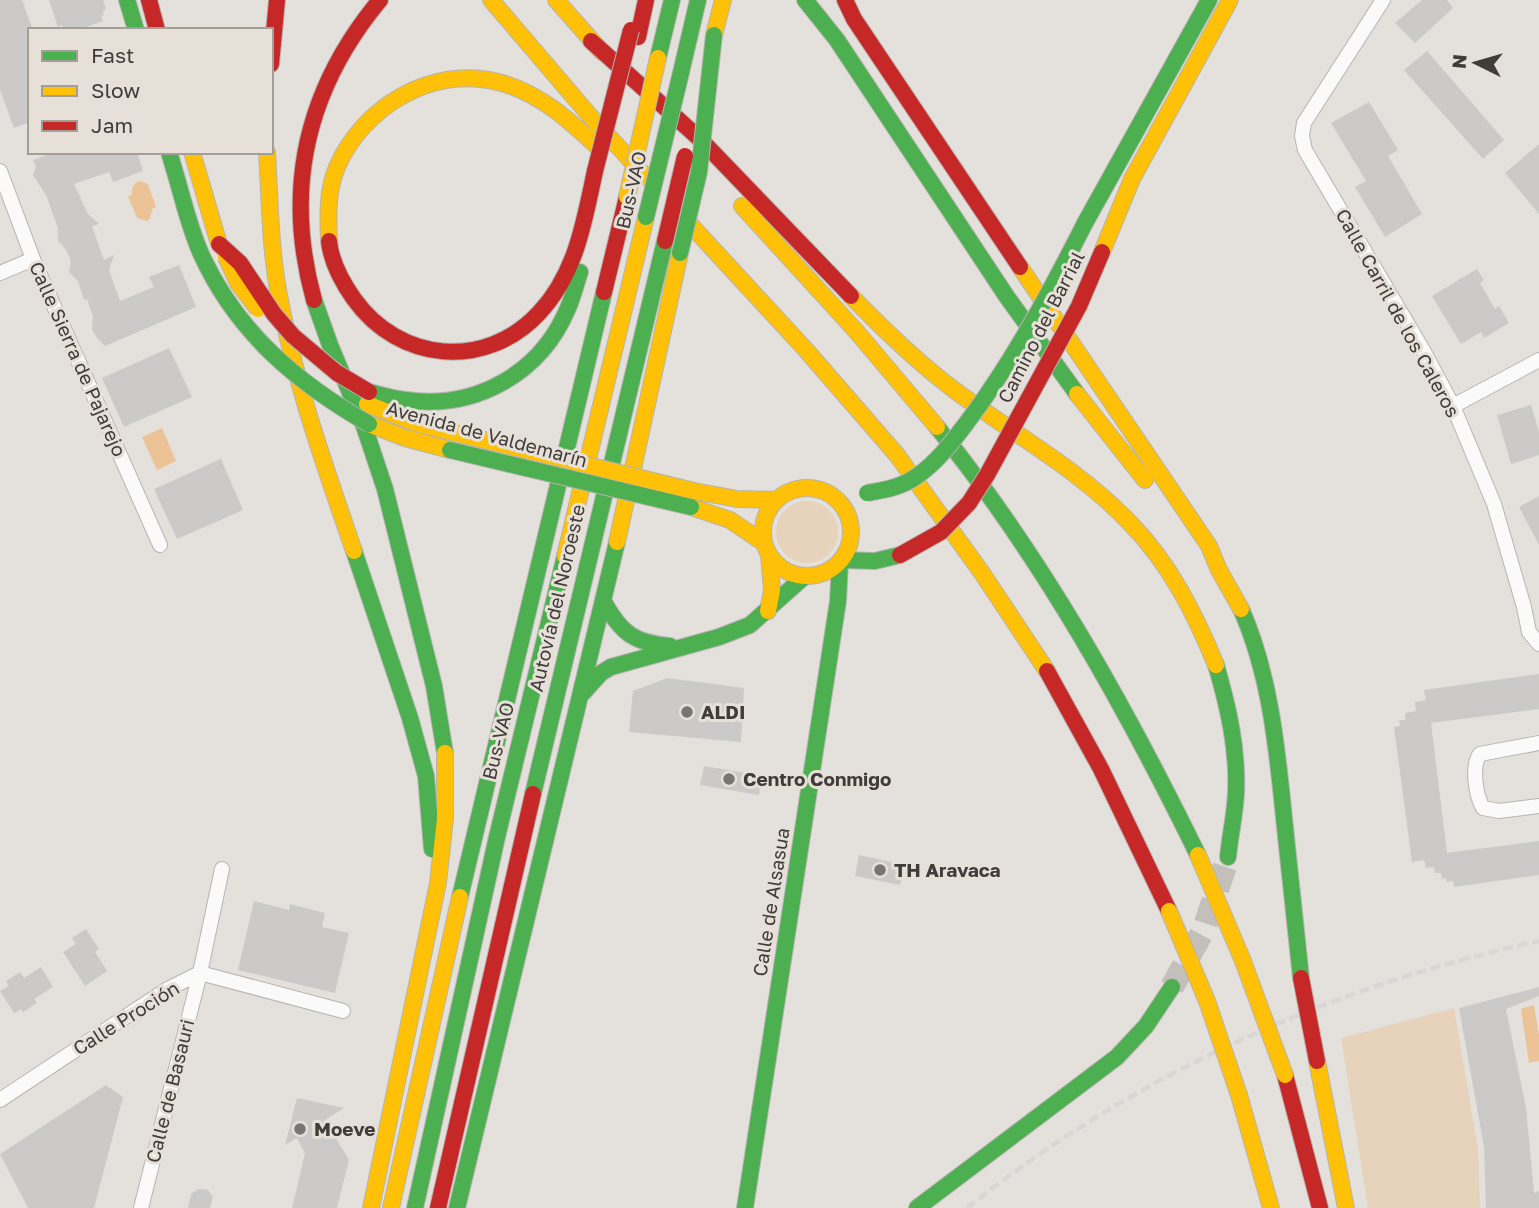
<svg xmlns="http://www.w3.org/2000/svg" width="1539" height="1208" viewBox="0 0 1539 1208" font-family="'Golos Text',sans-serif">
	<rect width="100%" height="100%" fill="#e4e0dc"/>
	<path fill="#e7d2bc" d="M776 532a31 31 0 1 1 62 0a31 31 0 1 1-62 0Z
		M1454,1008L1478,1149L1480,1208H1368L1341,1038Z"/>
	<path fill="#ecc397" d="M141,181L148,184L156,207L153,208L149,220L146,221L137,218L128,196L132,195V189L135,183Z
		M162,428L176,461L157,470L142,437Z
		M1534,1005L1539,1035V1061L1529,1063L1521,1009Z"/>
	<path fill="#cbcac9" d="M0,0H22L33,30H30V122L14,128L0,90Z
		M49,0H103L106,9L103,11L104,15L101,16L103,21L78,30H64L62,25L58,27Z
		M1422,0H1447L1453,8L1415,43L1395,23Z
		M1427,51L1504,140L1483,159L1404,70Z
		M1369,102L1398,150L1388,156L1422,214L1385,237L1355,187L1366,181L1331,123Z
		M1539,144V214L1505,173Z
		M56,152H137L143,171L113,182L109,172L74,184L88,214L99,224L92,226L104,260L114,255L109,270L120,301L154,287L149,277L179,265L196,307L105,346L98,339L92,330L93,317L87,299L84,300L78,281L69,272L71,261L65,248L58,241V228L46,195L33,175L36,167L33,160Z
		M1477,269L1484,280L1480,283L1495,309L1499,306L1509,323L1484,338L1481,332L1461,344L1432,296Z
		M169,348L192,397L124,427L102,378Z
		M1531,405L1539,432V455L1511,464L1497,415Z
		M221,459L243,510L177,539L154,489Z
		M1539,496V545L1519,507Z
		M1539,674V709L1431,723L1447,853L1539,841V875L1454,887L1453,881L1446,882V878L1442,879L1441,873H1435L1434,867L1426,868L1424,860L1412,862L1394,727L1400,726L1399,720H1405V713L1416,711L1415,702L1426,700L1424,690Z
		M667,678L744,688L741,742L629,732L633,691Z
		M704,766L758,775L756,783L761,784L759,795L700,785Z
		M859,855L904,865L900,885L855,876Z
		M254,901L289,910L290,904L325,913L322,927L349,933L335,993L238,970Z
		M86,929L99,949L95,952L107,971L85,986L63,952L76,944L72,938Z
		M41,967L53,987L34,999L37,1003L23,1012L21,1009L14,1013L0,991L9,986L6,981L20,972L24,978Z
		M1539,987V996L1506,1009L1526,1108L1534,1193L1539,1191V1208H1486L1484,1147L1459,1008Z
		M106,1085L123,1097L94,1208H28L0,1154Z
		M297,1098L344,1108L325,1120L349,1160L337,1208H292L305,1153L297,1138L285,1145Z
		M199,1189L208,1190L213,1197L210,1208H188L191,1194Z"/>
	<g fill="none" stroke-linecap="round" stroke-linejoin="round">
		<path stroke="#c3bfbb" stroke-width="24" stroke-dasharray="24 12" stroke-linecap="butt" d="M1172,987L1204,929L1228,857"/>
		<g stroke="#b7b4b1" stroke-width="16">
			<path id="street" d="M1383,0L1304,123L1302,136L1305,150L1423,350L1453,406L1494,504L1524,607L1529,632L1539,644
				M0,171L33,259L160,545
				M0,273L33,259
				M1453,406L1539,360
				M1539,743L1480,754C1471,766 1476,796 1483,808L1499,811L1539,806
				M0,1100L166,990L200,973L343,1011
				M141,1208L200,973L222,869"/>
		</g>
		<g stroke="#b7b4b1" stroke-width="18">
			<path id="fast" d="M127,0L136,30
				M805,0L837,40L1007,297L1077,394
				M658,58L672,0
				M679,81L698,0
				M169,152L174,169
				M1085,223L1209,0
				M314,300L330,345L364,426L385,489L434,686L445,753
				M369,392C381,395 394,399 406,400C476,410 541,373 568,308C573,297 576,284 580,272
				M937,427C1043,559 1124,704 1198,855
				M354,551L410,718L426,776L432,849
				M841,560L875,561L900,555
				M604,602C621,633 634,643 670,646
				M1241,609C1270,674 1277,748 1284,818C1290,871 1295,925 1301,978
				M1216,665C1228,706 1238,749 1236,793C1235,814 1230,836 1228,857
				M583,693L601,673L611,667L719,637L750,625L805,576
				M533,794L665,241
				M460,897L604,292
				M415,1208L497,837L565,556
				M457,1208L617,542
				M745,1208L838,601L840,562
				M917,1208L1117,1057L1146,1026L1172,987"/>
		</g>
		<g stroke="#b7b4b1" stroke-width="18">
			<path id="slow" d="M491,0L591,117L646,177
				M556,0L602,52
				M714,35L723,0
				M192,152L219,244
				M267,152C270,200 270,248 279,295C295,383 325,467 354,551
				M742,206L856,331L937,427
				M676,209L806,350L897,455L982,573L1047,671
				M329,241C328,216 327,191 337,167C363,107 432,65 498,82C539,92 570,121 600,149
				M1102,252L1132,179L1230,0
				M1020,267L1209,546L1219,570L1241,609
				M851,296C883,329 916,361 953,389C1013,434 1079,469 1131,524C1170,564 1195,614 1216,665
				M1077,394L1145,480
				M367,404L418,424L455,433
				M369,424L405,438L450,450
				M763 532a44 44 0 1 1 88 0a44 44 0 1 1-88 0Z
				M694,491L737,499L777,500
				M691,507L730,520L764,543
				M617,542L680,253
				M565,556L646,217
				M768,611L772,590L769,555
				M1317,1061L1346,1208
				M1239,1095L1271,1208
				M371,1208L438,883L445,819V753
				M391,1208L460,897"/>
		</g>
		<g stroke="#b7b4b1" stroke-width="18">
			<path id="jam" d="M149,0L157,30
				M845,0L854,19L1020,267
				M638,37L646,0
				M591,41L701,140L851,296
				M271,64L277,0
				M329,241C331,262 342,282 354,299C399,362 485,371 539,313C576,274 584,222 595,171
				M604,292L627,197
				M314,300C283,188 306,89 380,0
				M1047,671L1101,769L1169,911
				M1285,1075L1320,1208
				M438,1208L533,794"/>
		</g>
		<use href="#street" stroke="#fbfafa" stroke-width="14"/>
		<use href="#fast" stroke="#4caf50" stroke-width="16"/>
		<use href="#slow" stroke="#ffc107" stroke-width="16"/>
		<use href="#jam" stroke="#c62828" stroke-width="16"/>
		<path stroke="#d8d7d5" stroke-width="4.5" stroke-dasharray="10 5" stroke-linecap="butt" d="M967,1208C1134,1075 1331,986 1539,941"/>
		<g stroke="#b7b4b1" stroke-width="18" stroke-linecap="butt">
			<path id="fast-bridge" d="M174,169C183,198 189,228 202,256C237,332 297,383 369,424
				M646,217L679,81
				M680,253L699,172L714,35
				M450,450L691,507
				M867,493C885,490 902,487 917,476C939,461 955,438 971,417C1016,356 1051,290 1085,223"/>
		</g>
		<g stroke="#b7b4b1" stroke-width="18" stroke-linecap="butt">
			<path id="slow-bridge" d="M627,197L658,58
				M226,257L238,283L258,309
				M455,433L694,491
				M1198,855L1243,961L1285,1075
				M1169,911L1207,1001L1239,1095"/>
		</g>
		<g stroke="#b7b4b1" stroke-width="18" stroke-linecap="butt">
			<path id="jam-bridge" d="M595,171L631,30
				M665,241L685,156
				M219,244L240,263L274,314L293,336L337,373L369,392
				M900,555L941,532L969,503L987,475L1079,306L1102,252
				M1301,978L1317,1061"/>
		</g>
		<use href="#fast-bridge" stroke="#4caf50" stroke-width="16"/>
		<use href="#slow-bridge" stroke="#ffc107" stroke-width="16"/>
		<use href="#jam-bridge" stroke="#c62828" stroke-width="16"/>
	</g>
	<g fill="#797572" stroke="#e7e0d9" stroke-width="2.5">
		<circle cx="687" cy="712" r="7"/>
		<circle cx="729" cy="779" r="7"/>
		<circle cx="880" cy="870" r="7"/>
		<circle cx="300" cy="1129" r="7"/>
	</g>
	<g text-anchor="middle" stroke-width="6" stroke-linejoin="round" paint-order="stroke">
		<g font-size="19" fill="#3f3c39" stroke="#e7e0d9">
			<text transform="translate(631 190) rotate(-77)" y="7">Bus-VAO</text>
			<text transform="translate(1398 313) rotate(61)" y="7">Calle Carril de los Caleros</text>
			<text transform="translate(1041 327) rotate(-63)" y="7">Camino del Barrial</text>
			<text transform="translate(78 359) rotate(66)" y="7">Calle Sierra de Pajarejo</text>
			<text transform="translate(487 434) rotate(15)" y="7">Avenida de Valdemarín</text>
			<text transform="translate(557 598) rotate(-77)" y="7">Autovía del Noroeste</text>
			<text transform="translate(498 741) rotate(-76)" y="7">Bus-VAO</text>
			<text transform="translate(771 902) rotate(-81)" y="7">Calle de Alsasua</text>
			<text transform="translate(126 1018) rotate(-32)" y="7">Calle Proción</text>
			<text transform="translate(170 1091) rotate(-76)" y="7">Calle de Basauri</text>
		</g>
		<g font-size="19" font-weight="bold" fill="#3f3c39" stroke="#e7e0d9" text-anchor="start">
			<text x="701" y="719">ALDI</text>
			<text x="743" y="786">Centro Conmigo</text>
			<text x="894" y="877">TH Aravaca</text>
			<text x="314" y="1136">Moeve</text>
		</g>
	</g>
	<rect x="28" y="28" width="245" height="126" fill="#e7e0d9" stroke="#a49e99" stroke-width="2"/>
	<rect x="42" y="51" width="35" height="10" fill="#4caf50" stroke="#a49e99" stroke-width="2"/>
	<text x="91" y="63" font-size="21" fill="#3f3c39">Fast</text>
	<rect x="42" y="86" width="35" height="10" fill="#ffc107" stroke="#a49e99" stroke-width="2"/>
	<text x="91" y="98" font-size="21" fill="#3f3c39">Slow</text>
	<rect x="42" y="121" width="35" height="10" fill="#c62828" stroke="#a49e99" stroke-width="2"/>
	<text x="91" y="133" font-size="21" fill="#3f3c39">Jam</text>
	<g transform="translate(1476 63) rotate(275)" stroke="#e7e0d9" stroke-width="5" paint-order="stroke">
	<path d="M0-5L12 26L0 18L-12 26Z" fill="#3f3c39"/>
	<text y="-10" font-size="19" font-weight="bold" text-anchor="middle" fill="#3f3c39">N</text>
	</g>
</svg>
